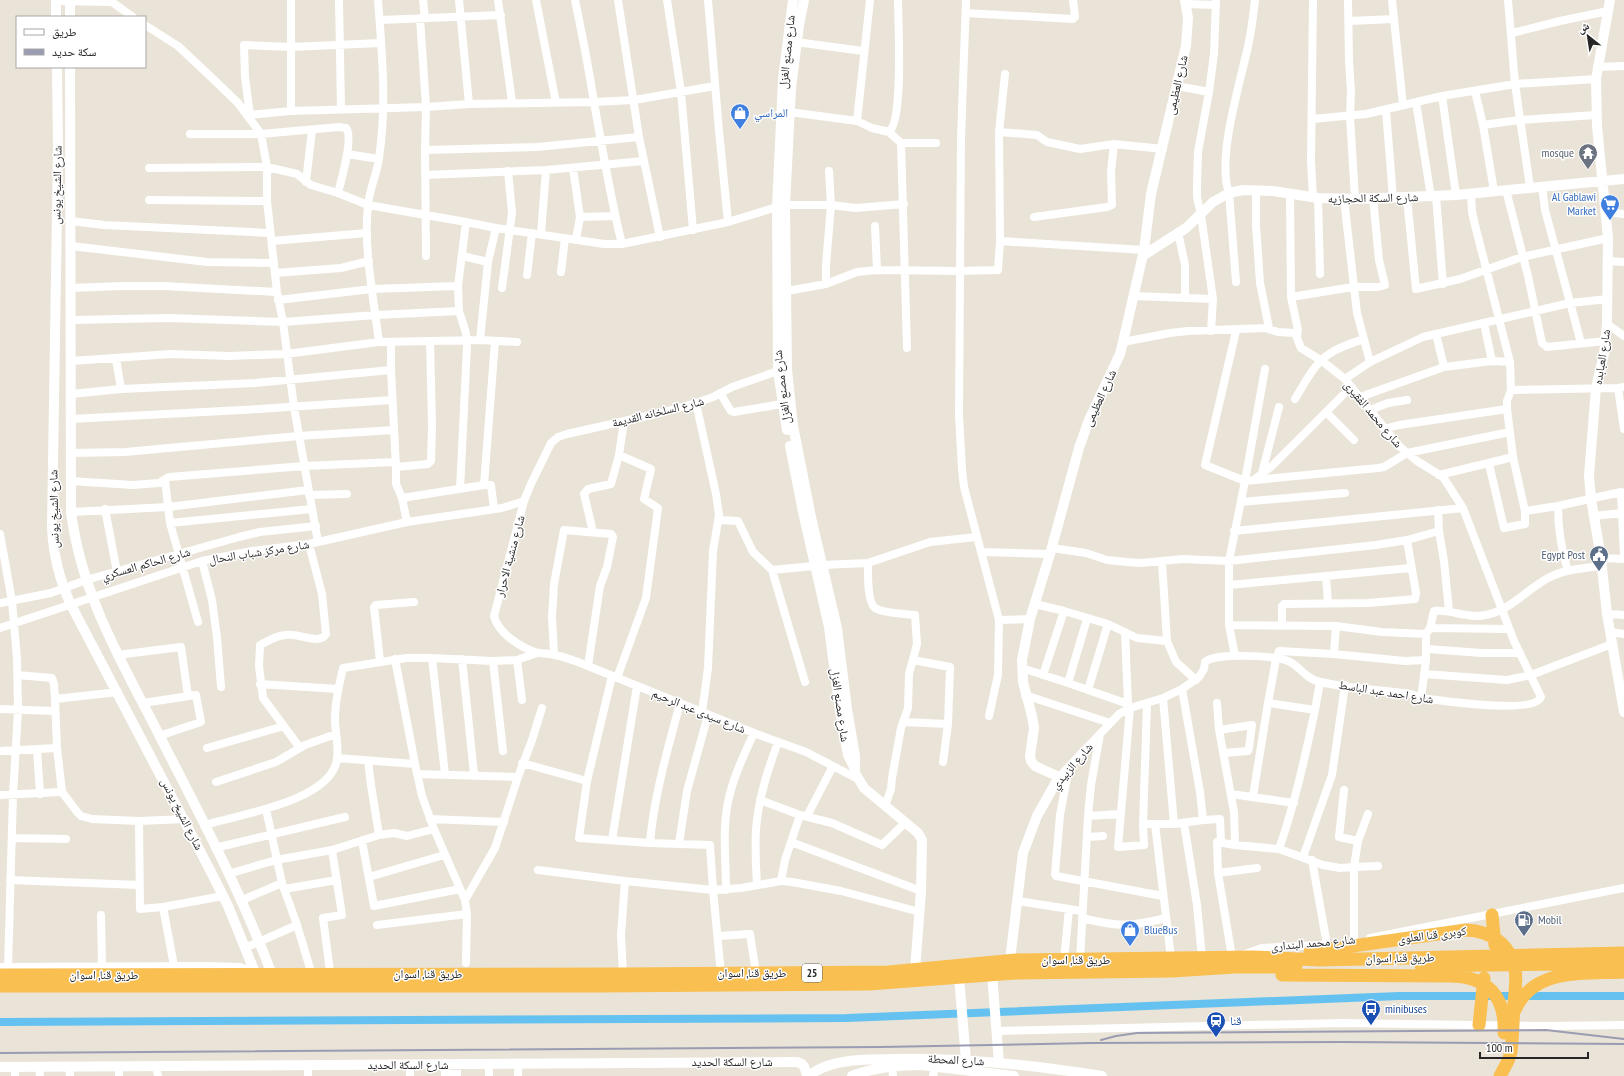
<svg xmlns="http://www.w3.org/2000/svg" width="1624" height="1076" viewBox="0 0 1624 1076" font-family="'PT Sans Narrow','Noto Naskh Arabic',sans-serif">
	<rect width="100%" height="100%" fill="#eae3d7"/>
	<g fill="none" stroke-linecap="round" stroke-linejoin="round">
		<path stroke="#65c2f0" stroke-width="8" d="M0,1022L847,1018L1399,996H1624"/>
		<path stroke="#fff" stroke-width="8" d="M291,0V111
			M339,0L341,109
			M378,0C382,52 387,106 379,158C377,174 369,190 368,206C363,246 374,301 379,342
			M423,0L425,18
			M459,0L469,104
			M498,0L512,102
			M536,0L556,103
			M575,0C582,34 589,68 594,103C603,150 610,197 622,244
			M618,0L639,137L660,237
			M667,0L681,92L693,230
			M708,0L719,131L728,222L777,207
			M966,0L961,138L959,414L962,470L964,487L999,620L998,675L989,716
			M1348,0L1349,61L1351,91L1350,116L1355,199
			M1392,0L1403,105
			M1508,0L1515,84L1530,187
			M56,1L112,2L133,17
			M1187,4L1216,5
			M966,13L1073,19L1075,17L1073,0
			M420,18L426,107L425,150L426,256
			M380,20L501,15
			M1349,21L1394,19
			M145,25L178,46L210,76L238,103L261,134L267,167V201L277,292L283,322L294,407L318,542
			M1512,33L1560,21L1608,11
			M796,42L863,51
			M1597,67L1624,66
			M1177,86L1209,92
			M1475,91L1483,125L1494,191
			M1442,96L1456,195
			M1416,102L1431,197
			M1386,110L1393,198
			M789,112L857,121L872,128L889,132L901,143H936
			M248,115L291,111L426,107L469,104L594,102L634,100L715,86
			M250,115L245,77L244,45L290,47L381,43
			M1312,119L1366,114L1442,96L1515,84L1596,79
			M857,121L870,0
			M1483,125L1519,120L1596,115
			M889,132C904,120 898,22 898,0
			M999,132L1037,135L1047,142L1080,149L1114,144L1163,149
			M190,134H261L339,127L346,128C354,137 341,181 338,193
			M901,143L907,348
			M425,150L537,147L639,137
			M347,154L379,159
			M149,168L267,167L297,174L311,185L338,193L368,205L466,222L496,228L604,244H622L728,222
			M573,168L580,217L576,240
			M425,175L546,170L644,161
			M306,182L312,130
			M1542,186L1545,210L1581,343
			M1256,190V225L1260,283L1269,328
			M1506,190L1528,276L1542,343L1547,347L1606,341
			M1290,193L1291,297L1298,330L1297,336
			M1471,194L1472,212L1476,229L1510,362L1511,390L1507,401V409L1513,457L1525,511V524L1504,528L1489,464
			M1436,196L1443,284
			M1313,197L1311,161L1313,0
			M1318,198L1320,274
			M1407,198L1416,289L1460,279L1522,257L1608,238
			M1344,199L1357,313L1370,362
			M149,200L267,201
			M785,205H831L856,208L904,204
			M1605,212L1624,214
			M580,217L615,216
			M1034,217L1107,207L1112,205L1111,171L1114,144
			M71,221L104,225L270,233
			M875,226L877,270
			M1178,232L1185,265V298
			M541,234L546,170
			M272,241L367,233
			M1000,241L1144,250
			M71,246L207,262L273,263
			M463,256L488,262
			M1609,261L1624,262
			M561,272L565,238
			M275,273L341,268L369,261
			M527,275L532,233
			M1236,282L1229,193C1217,160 1238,90 1246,55C1251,36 1253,18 1255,0
			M826,284V265L831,205L829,171
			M71,288L122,286H163L277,292
			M502,288L512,213L508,171
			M787,291L826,284L857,272L877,270L960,271L998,270L1000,241L999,132L1005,74
			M1133,296L1213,299
			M1291,297L1353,287H1378L1385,285L1379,260L1373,198
			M278,300L372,289L458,286
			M71,320L169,318L283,322L376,315L459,311
			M1484,324L1492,361
			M1607,324L1624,336
			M1211,331L1213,299L1201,215L1197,197V183L1198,152L1209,92L1214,54L1216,0
			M1236,331L1205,465L1245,481L1378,468L1384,467L1407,453L1510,432
			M1436,334L1444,367
			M480,340L488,262L496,228
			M391,342V370L396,467V484L402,498L407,522
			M116,359L121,389
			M71,361L171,354L229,356L286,354L379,342L480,340L517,342
			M778,371L732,387L713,397L696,403L660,413L567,434L558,437L551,443L530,486L524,501L494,616C498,633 520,647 535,652C541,654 548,653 554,655C562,656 570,659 578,662L754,733L806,752L858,779
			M1345,379L1370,362L1423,337L1570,303L1608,299
			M1618,388L1624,429
			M1511,390L1618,388L1624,387
			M720,393L731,411L734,412L782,404
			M71,394L121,389L255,383L391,370
			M1360,397L1444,367L1492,361L1510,362
			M1295,399C1305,383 1313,365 1329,354C1339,347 1352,343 1364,339
			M696,403L716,494L719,515L713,551L708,668L702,712
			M1370,410L1388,403L1407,400
			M1326,412L1354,440
			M71,419L259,409L392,400
			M1384,429L1399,425L1507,409
			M70,453L125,452L299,436L394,430
			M396,467L428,464L431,461L432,425L430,341
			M1262,473L1279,407
			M1439,475L1513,457
			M165,480L170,523L198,622
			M1254,480L1272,466L1351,387
			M70,481L133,485L159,483L169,477L304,466L396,462
			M484,485L495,341
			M460,489L467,347L466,333L459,311L458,286L466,222
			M309,495L347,494
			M402,498L484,485H491L494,509
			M1241,502L1345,493
			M1558,506C1558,529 1561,549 1568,571
			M105,509L117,572
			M1438,510L1439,531L1444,561L1449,611
			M1525,511L1558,506L1621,492L1624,555
			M71,512L168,507L308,490
			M1593,516L1623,513
			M719,520L738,521L753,552L772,570L805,682
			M170,523L312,509
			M1234,531L1463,508
			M593,532L584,494L588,489L611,484L619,455L624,421
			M0,534L12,601L17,659L18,710L13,795L8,968
			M1052,548L1086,553L1107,560L1127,562L1141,563L1183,559L1229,561L1376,545L1407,540L1439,531
			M981,552L1050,554
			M1601,558L1624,559
			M202,561L212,600L217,638L221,687
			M868,563C868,573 867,602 875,608C882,613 906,614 915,615L917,644L909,674L908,708L901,728L892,778L891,789L885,806
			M822,565L868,563L930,542L976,537
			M772,570L814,566
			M1326,577L1328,603
			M1229,585L1411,568
			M0,603L51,593L86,580L239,537L260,532L316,526
			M1035,604L1064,611L1108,624L1137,638L1167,641L1162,562
			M1607,614L1624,615
			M999,620L1030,619
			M1229,625L1336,626L1382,632L1426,634
			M1282,626V606L1284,604L1368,603L1415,599L1416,593L1407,540
			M0,628L202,561L252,551L309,544L407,522L502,508L524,501
			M1430,628L1509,629
			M1125,632L1128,704L1130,708L1118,847L1144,845L1143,824
			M1610,632L1624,634
			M1167,641L1176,662L1196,680
			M1427,649L1482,653H1520
			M554,654L552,617L554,584L564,530L611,534L613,537L607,567L600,586L588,666
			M1334,654L1336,626
			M117,655L181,647L188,696
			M1235,656L1229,625V561L1245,481L1265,369
			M432,658L445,774
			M395,659L415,764L422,796L434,829L465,900L467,914L466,963
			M462,659L474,774
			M517,660L522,700
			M913,660L950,667L948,724L943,762
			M380,661L374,607L376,605L414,602
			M493,661L517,660L537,653
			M1022,668L1068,683L1128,704
			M1424,674L1507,680L1531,675L1612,644
			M17,675L52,678L54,684L55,699
			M1043,675L1064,611
			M612,676L587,781L579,838L650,843L710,845L713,890L721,974
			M617,678L646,598L658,508L644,499L651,469L619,455
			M1068,683L1087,619
			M260,684L338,689
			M1088,690L1108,624
			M1025,695L1110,723
			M1163,698L1174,824
			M1421,698L1426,660V634L1430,628L1434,611C1451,609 1468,619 1486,615C1511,610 1526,590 1548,578C1565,569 1584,568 1602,566
			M143,703L196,695L201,722L159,736
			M1217,703L1219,730L1234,812L1235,845
			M1268,703L1315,710C1305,757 1295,803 1279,849
			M1147,704L1143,824H1174L1203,820L1200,792L1182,689
			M0,709L55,711
			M1315,710L1320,682
			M903,722L948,724
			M1219,730L1252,725L1249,748L1248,751L1224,753
			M207,748L284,726
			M300,748L263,698L259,666L260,645C270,640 281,633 293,635C303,636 321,644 326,634L322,594L309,544
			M37,749L40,794
			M0,751L57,748
			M337,758L415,764
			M368,761L371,785L379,835
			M522,763L587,781
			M1069,767L1060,815L1055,874L1056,876L1163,896
			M417,774L518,777
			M1059,777L1119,714L1130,708L1163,698L1182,689L1199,677L1204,669L1205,662C1214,652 1275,656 1288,661C1300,666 1305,679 1321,682C1350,689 1382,690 1411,694L1421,698C1439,700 1534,715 1541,697L1514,641L1463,508L1443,477L1417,461L1399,446L1345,379L1322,361L1301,348L1295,333L1278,332L1265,328L1188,331L1170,333L1123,342
			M216,782L276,762L305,745L336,734
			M1344,790L1339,837L1358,841L1354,867L1378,866
			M62,792L78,813L81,816L92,819L139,821L185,819
			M1231,794L1294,803
			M0,795L62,792L57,748L55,699L118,692
			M1253,796L1268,703L1276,659L1279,651L1334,654L1405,661L1426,660
			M760,800L800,815L832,823L882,845L906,822
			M266,809L282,883L297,925L312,975
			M807,816L833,766
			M1088,816L1121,814
			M430,819L504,822
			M1203,820L1220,819L1221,842
			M139,821L140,909L163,907
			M1184,823L1197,905L1202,958
			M1155,824L1171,958
			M204,825C238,815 332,801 337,759C339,746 335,732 335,719C335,701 339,685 343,668L406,658H432L493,661L503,751
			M1087,837L1103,836
			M12,838L66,839
			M612,840L637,686
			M362,841L374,906L460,889
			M1358,841L1368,814
			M791,842L921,891
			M650,843C654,795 668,749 680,703
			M679,844L687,791L708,715
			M215,848L345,817
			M1303,857L1332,775L1345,685
			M1312,860L1327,945
			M538,870L625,881L713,890L741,888L781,881L792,882L841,891L920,912
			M1218,873L1257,868
			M228,874L276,860L332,850L379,835L394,833L407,836L434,829
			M369,877L444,855
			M10,880L139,885
			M781,881L785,860L800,815
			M757,885C756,864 754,841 757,820C760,793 769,767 778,742
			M284,889L337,880
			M726,890C726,862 722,830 728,802C733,777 744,755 754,733
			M465,900L495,848L518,777L532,740L542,708
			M240,901L282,883
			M1018,901L1082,911
			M101,915L102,967
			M1082,918C1118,927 1130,927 1166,918
			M377,925L467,914
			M718,936L750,934L756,973
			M1370,938L1624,888
			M245,948L297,925
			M1242,955L1262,948L1321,945
			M1232,957L1218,873L1217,842L1235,845L1279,849L1323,865L1340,868L1354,867V940
			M1064,960L1069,909
			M1080,960L1088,816L1091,785L1100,734
			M174,966L163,907L223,896
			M623,974L621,935L625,881
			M331,979L323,918L342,915L332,850
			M997,1031L1341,1023L1546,1026L1624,1025
			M489,1064V1076
			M518,1064V1076
			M308,1065V1076
			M892,1066L893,1076
			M39,1067L40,1076
			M69,1067L70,1076
			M119,1067V1076
			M156,1067L158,1076
			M15,1076V1068
			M410,1076V1065
			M933,1076L935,1067"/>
		<path stroke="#fff" stroke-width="10" d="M56,0V17
			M70,0V17
			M804,0L799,25L791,88L785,205L787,370L793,426L812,522L837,628L847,709L855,756V773L864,788L918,833L922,840L921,891L915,970
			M1610,0L1596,79L1597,126L1608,238L1607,324L1604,354L1596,388L1589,476L1591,499L1601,558L1607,614L1624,712
			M57,67L58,149L52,526C53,555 59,579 71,605L210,870L228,906L256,975
			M70,67L71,512C81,590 116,652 152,721C194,804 240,888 272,975
			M1144,255L1186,228L1213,202L1229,193L1243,190L1273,191L1318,198L1355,199L1456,195L1624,179
			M787,430L778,371L777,207L783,79L793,0
			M790,446L803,512L829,627L840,712L848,755L854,767
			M1010,960L1023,853L1037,816L1059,777L1035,766L1031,761L1030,756L1034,728L1032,716L1023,682L1022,660L1030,619L1050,554L1079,448L1089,420L1120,354L1123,342L1144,250L1151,194L1186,46L1188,18L1185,0
			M0,968L206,967L240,968L253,973
			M992,974L999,1063
			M959,977L966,1060
			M446,1064V1076
			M0,1067L795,1062C804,1062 805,1068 807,1076
			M811,1074C834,1058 866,1060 893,1059C964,1057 1033,1065 1102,1076
			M456,1076V1064
			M852,1076C874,1067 897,1065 921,1065L1014,1076"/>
		<path stroke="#f9bf50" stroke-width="13" d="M1492,915L1495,945
			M1310,952L1466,930C1489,931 1510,943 1515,969C1517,979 1515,992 1514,1003C1513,1019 1513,1036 1511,1052L1508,1061L1500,1076
			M1421,966L1624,963
			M0,975L623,974L889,972L1016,960L1254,957L1320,960L1624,953
			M1282,975L1449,976C1487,976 1506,996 1504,1033
			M0,986H598L869,984L1015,973L1172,971L1235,967H1296
			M1515,1010C1534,967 1585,974 1624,972
			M1479,1025L1484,978"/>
		<path stroke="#9a9cb2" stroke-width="2" d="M1101,1040L1116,1036L1137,1033L1546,1030L1624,1039
			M0,1053L881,1047L1091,1043L1343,1042L1624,1044"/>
	</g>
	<defs>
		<g id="shop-pin" transform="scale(1)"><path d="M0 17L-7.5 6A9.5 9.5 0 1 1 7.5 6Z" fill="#3f7fe0" stroke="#fff"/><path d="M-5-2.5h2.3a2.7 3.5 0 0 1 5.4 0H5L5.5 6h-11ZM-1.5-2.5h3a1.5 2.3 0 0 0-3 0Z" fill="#fff"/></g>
		<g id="temple-pin" transform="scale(1)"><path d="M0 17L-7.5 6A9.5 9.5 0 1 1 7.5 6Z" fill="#6b7280" stroke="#fff"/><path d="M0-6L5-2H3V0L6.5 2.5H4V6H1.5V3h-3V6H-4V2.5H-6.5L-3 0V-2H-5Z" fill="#fff"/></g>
		<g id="supermarket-pin" transform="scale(1)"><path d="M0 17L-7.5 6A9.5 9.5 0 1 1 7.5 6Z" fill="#3f7fe0" stroke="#fff"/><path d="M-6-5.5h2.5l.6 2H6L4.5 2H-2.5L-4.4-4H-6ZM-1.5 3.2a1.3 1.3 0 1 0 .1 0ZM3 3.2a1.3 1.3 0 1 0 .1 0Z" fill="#fff"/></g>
		<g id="civic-pin" transform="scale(1)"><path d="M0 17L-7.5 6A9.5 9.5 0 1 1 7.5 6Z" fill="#5c6f8a" stroke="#fff"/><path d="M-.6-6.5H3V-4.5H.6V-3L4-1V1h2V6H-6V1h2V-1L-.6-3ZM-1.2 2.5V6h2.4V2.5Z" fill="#fff"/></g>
		<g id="fuel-pin" transform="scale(1)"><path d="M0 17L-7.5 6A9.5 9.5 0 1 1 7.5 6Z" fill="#5c6f8a" stroke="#fff"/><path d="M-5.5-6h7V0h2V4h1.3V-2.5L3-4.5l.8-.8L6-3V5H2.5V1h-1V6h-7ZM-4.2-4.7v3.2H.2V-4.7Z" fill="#fff"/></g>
		<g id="bus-pin" transform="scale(1)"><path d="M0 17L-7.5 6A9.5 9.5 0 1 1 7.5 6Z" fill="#1a4fb4" stroke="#fff"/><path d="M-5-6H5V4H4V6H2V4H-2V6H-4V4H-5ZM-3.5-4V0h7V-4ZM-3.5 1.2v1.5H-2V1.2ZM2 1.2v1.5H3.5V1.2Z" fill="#fff"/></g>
		<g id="station-pin" transform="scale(1)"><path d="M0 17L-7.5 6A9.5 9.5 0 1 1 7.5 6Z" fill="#1a4fb4" stroke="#fff"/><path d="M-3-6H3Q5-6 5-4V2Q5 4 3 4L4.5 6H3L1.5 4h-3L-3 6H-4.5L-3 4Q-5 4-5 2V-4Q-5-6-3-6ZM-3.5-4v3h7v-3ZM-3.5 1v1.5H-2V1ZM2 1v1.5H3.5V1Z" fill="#fff"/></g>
	</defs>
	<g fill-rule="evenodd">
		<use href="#shop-pin" x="740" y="113"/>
		<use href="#temple-pin" x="1588" y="153"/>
		<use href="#supermarket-pin" x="1610" y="204"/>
		<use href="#civic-pin" x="1599" y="555"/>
		<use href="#fuel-pin" x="1524" y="920"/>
		<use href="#shop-pin" x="1130" y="930"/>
		<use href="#bus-pin" x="1371" y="1009"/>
		<use href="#station-pin" x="1216" y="1021"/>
	</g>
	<g text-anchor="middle" stroke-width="3" stroke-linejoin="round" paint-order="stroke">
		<rect fill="#fff" stroke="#676767" stroke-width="1" x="802" y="964" width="20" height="18" rx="3"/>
		<g font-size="11" font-weight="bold" fill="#262626">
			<text x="812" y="977">25</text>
		</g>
		<g font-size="12" fill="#262626" stroke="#fff">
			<text transform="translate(787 52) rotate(-84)" y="4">شارع مصنع الغزل</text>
			<text transform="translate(1177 85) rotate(-77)" y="4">شارع العظيمى</text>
			<text transform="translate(57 185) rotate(-89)" y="4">شارع الشيخ يونس</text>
			<text transform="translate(1373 198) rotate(-1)" y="4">شارع السكة الحجازيه</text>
			<text transform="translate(1602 357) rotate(-81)" y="4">شارع العبابده</text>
			<text transform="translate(782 387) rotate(-97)" y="4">شارع مصنع الغزل</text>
			<text transform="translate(1100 398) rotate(-65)" y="4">شارع العظيمى</text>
			<text transform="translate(658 412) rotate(-14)" y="4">شارع السلخانه القديمة</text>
			<text transform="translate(1373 414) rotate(50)" y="4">شارع محمد الفقيرى</text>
			<text transform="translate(54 509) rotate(-91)" y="4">شارع الشيخ يونس</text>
			<text transform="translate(259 552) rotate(-9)" y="4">شارع مركز شباب النحال</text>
			<text transform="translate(510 556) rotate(-75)" y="4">شارع منشية الاحرار</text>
			<text transform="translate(146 564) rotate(-16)" y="4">شارع الحاكم العسكري</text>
			<text transform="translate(1386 692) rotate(9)" y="4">شارع احمد عبد الباسط</text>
			<text transform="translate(840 705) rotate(82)" y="4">شارع مصنع الغزل</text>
			<text transform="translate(699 711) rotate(22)" y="4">شارع سيدى عبد الرحيم</text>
			<text transform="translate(1072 766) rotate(-49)" y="4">شارع الزبيدي</text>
			<text transform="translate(182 814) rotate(63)" y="4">شارع الشيخ يونس</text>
			<text transform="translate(1432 935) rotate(-7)" y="4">كوبرى قنا العلوى</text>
			<text transform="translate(1313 943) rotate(-5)" y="4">شارع محمد البندارى</text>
			<text transform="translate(1400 958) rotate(-1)" y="4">طريق قنا, اسوان</text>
			<text x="1076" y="964">طريق قنا, اسوان</text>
			<text x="752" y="977">طريق قنا, اسوان</text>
			<text x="428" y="978">طريق قنا, اسوان</text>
			<text x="104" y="979">طريق قنا, اسوان</text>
			<text transform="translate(956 1060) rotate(3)" y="4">شارع المحطة</text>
			<text x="732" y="1066">شارع السكة الحديد</text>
			<text x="408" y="1069">شارع السكة الحديد</text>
		</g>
		<g font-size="12" fill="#366cbe" stroke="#fff" text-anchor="start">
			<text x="754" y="117">المراسي</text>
			<text x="1596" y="201" text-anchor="end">Al Gablawi<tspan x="1596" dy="14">Market</tspan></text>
			<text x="1144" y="934">BlueBus</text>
		</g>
		<g font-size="12" fill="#5b616d" stroke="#fff" text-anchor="end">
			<text x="1574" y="157">mosque</text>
		</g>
		<g font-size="12" fill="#4e5e75" stroke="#fff" text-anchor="end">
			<text x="1585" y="559">Egypt Post</text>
			<text x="1538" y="924" text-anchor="start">Mobil</text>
		</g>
		<g font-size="12" fill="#164399" stroke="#fff" text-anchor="start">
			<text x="1385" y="1013">minibuses</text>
			<text x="1230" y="1025">قنا</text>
		</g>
	</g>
	<rect x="16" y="16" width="130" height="52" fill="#ffffff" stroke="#a8a8a8"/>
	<rect x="24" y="29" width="20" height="6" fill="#ffffff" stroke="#a8a8a8"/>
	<text x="52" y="36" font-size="12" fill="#262626">طريق</text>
	<rect x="24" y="49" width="20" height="6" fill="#9a9cb2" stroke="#a8a8a8"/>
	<text x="52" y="56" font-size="12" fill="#262626">سكة حديد</text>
	<g transform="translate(1588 36) rotate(330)" stroke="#ffffff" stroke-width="3" paint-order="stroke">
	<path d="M0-3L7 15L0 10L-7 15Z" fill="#262626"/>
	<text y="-6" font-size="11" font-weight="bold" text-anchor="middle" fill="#262626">ش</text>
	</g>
	<path d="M1480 1052v6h108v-6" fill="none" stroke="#262626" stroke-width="2"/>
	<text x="1486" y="1052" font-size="12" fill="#262626" stroke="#ffffff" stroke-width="3" paint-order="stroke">100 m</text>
</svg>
